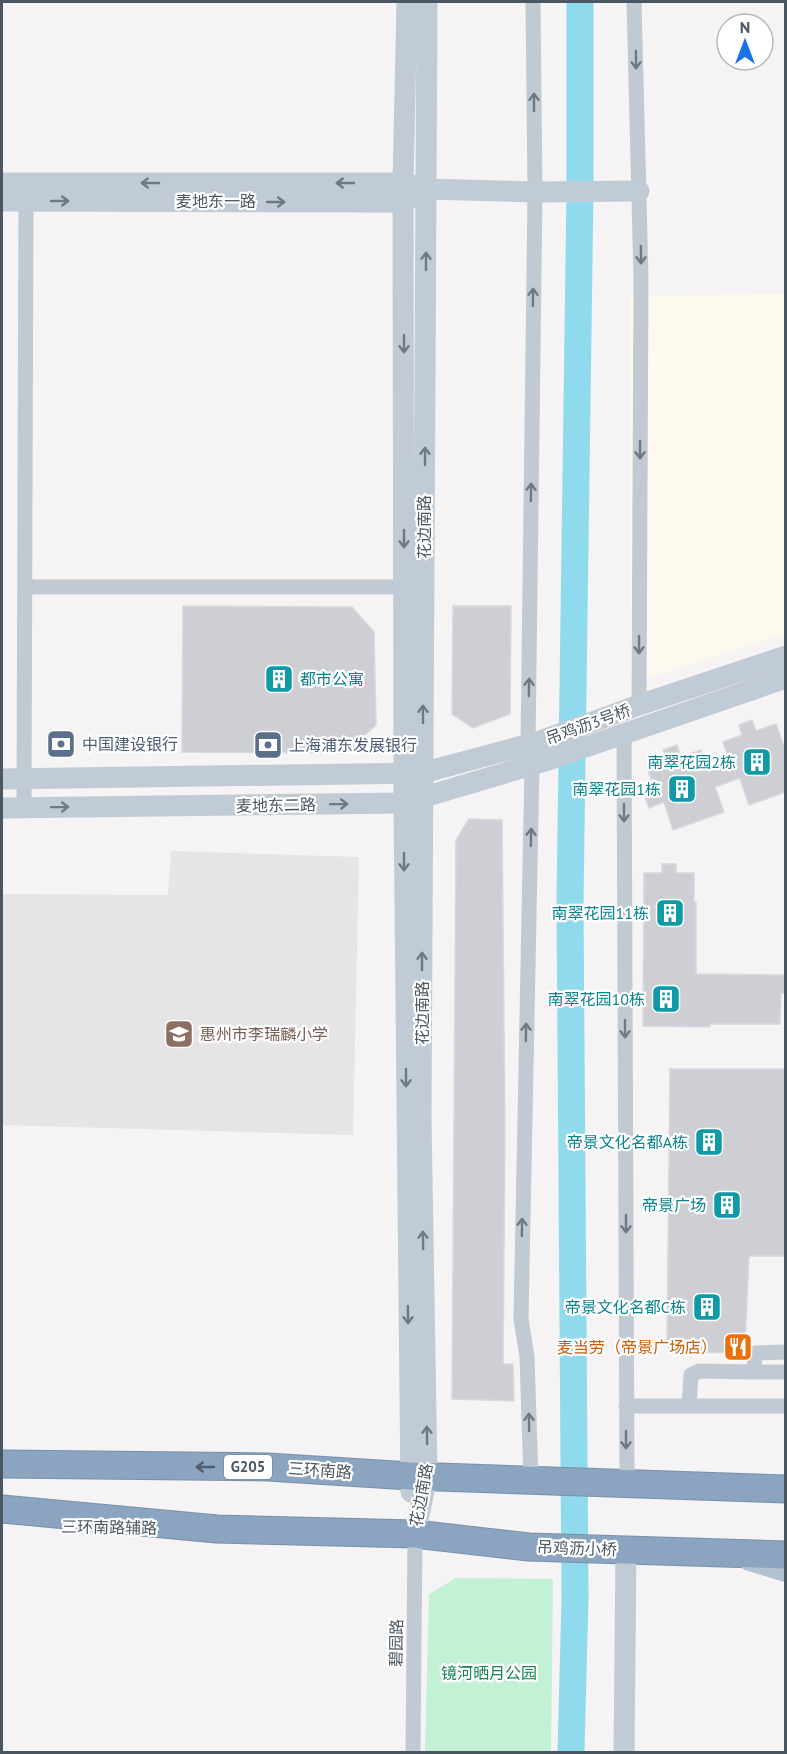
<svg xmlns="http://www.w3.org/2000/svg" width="787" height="1754" viewBox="0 0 787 1754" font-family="'PT Sans','Noto Sans SC',sans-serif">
	<rect width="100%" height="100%" fill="#f5f3f3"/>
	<path fill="#fdf9ef" d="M786,294L785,634L631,684L629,296Z"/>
	<path fill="#e6e4e5" d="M171,851L359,857L353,1135L2,1125L3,894L168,895Z"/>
	<path fill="#c3f1d5" d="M456,1578L553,1579L551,1752H425L429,1594Z"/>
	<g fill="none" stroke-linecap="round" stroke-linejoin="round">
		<path stroke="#90daee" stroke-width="27" d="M571,1752L575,1598L570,903L580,189V2"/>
	</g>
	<path fill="#cdcfd5" stroke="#d7d9de" stroke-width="1.5" d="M183,606L352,607L374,632L376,725L345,753L182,752Z
		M453,606H511L510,714L473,728L452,714Z
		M752,720L756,731L776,724L783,744L786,743V792L749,805L740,778L715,787L724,812L673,830L664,802L649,808L643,791L654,787L647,768L667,761L663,750L677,745L681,757L701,750L707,769L730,761L723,742L742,735L739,725Z
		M469,819L502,820L505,1132L503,1364H513L514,1401L452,1399L456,840Z
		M662,864H676V873H694V902H696V974L786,975V993H781L780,1024H710V1027L643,1026L644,873H662Z
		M670,1069H786V1256H749L745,1345L740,1353L682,1352L671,1350L667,1344Z"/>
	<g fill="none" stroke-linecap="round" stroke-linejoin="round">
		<g stroke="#7690ad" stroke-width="29">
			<path id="highway" d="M2,1464L268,1467L410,1476L786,1489
				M2,1509L217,1529L415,1534L529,1547L786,1555"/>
		</g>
		<path stroke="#c1cad2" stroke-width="15" d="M634,2L641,277L639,705
			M25,587H412
			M624,733L627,1484
			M528,745L535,192L533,2
			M24,807L26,192
			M753,1372H786
			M626,1406H689L691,1375L699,1371L753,1372L756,1353L786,1352
			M689,1406H786
			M531,1480L527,1357L521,1319L532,765
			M413,1752L415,1534"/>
		<path stroke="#c1cbd6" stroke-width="21" d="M407,2L403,183L404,803L411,1492
			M2,183H403L426,189L535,192L639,191
			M2,201L403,202L416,195
			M2,779L422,773L537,742L639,705L786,656
			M2,808L404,803L545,761L786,678
			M415,1534L427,1477L421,1118L427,2
			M624,1752L626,1550"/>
		<path stroke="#b3c2d1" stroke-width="24" d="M750,1559L786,1570"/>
		<use href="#highway" stroke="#8ba5c1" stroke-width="27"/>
	</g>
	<defs><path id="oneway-shaft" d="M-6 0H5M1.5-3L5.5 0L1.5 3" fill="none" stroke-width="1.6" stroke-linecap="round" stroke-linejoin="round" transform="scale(1.5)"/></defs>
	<g stroke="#6e7983">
		<use href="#oneway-shaft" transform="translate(636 60) rotate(89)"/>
		<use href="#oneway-shaft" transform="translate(534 102) rotate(-90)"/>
		<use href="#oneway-shaft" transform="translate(641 255) rotate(89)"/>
		<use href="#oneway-shaft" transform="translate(533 297) rotate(-89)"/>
		<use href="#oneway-shaft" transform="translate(640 450) rotate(90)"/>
		<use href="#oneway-shaft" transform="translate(531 492) rotate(-89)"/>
		<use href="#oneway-shaft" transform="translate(639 645) rotate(90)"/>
		<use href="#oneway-shaft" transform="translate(529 687) rotate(-89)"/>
		<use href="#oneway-shaft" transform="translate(624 813) rotate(90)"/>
		<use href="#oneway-shaft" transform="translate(531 837) rotate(-89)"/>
		<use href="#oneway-shaft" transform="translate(625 1029) rotate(90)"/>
		<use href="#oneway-shaft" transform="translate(526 1032) rotate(-89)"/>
		<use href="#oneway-shaft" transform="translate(626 1224) rotate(90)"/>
		<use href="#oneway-shaft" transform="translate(522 1227) rotate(-89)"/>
		<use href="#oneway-shaft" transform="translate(529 1422) rotate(-91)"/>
		<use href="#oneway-shaft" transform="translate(626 1440) rotate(90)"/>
	</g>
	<g stroke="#6e7984">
		<use href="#oneway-shaft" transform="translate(150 183) rotate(-180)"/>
		<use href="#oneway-shaft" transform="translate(345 183) rotate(-180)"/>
		<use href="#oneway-shaft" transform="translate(60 201)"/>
		<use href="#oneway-shaft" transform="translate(276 202)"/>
		<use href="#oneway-shaft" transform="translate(426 261) rotate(-90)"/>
		<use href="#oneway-shaft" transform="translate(404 344) rotate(90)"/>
		<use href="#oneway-shaft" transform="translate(425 456) rotate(-90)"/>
		<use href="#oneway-shaft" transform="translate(404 539) rotate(90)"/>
		<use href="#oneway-shaft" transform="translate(423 714) rotate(-90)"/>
		<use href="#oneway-shaft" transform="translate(339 804) rotate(-1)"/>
		<use href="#oneway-shaft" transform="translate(60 807) rotate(-1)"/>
		<use href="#oneway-shaft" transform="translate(404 862) rotate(90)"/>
		<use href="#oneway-shaft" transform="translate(422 961) rotate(-90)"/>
		<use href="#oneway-shaft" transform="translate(406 1078) rotate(90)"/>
		<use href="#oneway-shaft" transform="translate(423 1240) rotate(-91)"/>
		<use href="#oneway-shaft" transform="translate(408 1315) rotate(89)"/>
		<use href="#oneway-shaft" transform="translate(427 1435) rotate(-91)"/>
	</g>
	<use stroke="#505e6b" href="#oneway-shaft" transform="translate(205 1467) rotate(-180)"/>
	<defs>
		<g id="building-square" transform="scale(1.5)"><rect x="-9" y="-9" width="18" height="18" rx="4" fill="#0f9aa8" stroke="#fff"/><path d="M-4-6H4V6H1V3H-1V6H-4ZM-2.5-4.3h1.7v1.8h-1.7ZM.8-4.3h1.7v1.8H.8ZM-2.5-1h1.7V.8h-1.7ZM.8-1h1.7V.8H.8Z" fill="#fff"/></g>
		<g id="bank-square" transform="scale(1.5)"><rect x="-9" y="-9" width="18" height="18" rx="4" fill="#5c6f8a" stroke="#fff"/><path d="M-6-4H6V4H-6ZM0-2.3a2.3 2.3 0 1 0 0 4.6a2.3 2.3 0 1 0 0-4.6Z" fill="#fff"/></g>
		<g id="school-square" transform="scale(1.5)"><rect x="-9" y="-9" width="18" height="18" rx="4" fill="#8d6e63" stroke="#fff"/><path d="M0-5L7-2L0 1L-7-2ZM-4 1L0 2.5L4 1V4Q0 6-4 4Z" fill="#fff"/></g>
		<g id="restaurant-square" transform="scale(1.5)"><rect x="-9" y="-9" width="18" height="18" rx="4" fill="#e8710a" stroke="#fff"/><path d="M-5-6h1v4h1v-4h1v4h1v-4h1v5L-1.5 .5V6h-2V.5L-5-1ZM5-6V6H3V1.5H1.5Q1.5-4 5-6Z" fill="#fff"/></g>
	</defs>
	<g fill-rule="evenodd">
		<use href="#building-square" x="279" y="679"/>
		<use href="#bank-square" x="61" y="744"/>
		<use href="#bank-square" x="268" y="745"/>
		<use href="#building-square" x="757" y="762"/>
		<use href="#building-square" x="682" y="789"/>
		<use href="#building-square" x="670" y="913"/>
		<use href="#building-square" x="666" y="999"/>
		<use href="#school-square" x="179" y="1034"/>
		<use href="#building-square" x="709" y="1142"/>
		<use href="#building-square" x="727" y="1205"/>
		<use href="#building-square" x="707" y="1307"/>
		<use href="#restaurant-square" x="738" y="1347"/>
	</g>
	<g text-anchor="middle" stroke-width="4.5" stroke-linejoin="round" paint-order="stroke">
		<rect fill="#fff" stroke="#808990" stroke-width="1.5" x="224" y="1455" width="48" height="24" rx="4.5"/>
		<g font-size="15" font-weight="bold" fill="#4a5661">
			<text x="248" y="1472">G205</text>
		</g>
		<g font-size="16" fill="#4a5661" stroke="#fff">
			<text x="216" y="207">麦地东一路</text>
			<text transform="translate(424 527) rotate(-90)" y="6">花边南路</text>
			<text transform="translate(588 724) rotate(-20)" y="6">吊鸡沥3号桥</text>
			<text transform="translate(276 805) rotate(-1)" y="6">麦地东二路</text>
			<text transform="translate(422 1013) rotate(-90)" y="6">花边南路</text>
			<text transform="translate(320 1470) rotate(4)" y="6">三环南路</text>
			<text transform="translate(421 1495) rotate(-80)" y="6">花边南路</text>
			<text transform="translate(109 1527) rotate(1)" y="6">三环南路辅路</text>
			<text transform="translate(577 1548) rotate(2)" y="6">吊鸡沥小桥</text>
			<text transform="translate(396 1643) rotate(-89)" y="6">碧园路</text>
		</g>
		<g font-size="16" fill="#0d838f" stroke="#fff" text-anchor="end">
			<text x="300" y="685" text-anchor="start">都市公寓</text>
			<text x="736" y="768">南翠花园2栋</text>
			<text x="661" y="795">南翠花园1栋</text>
			<text x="649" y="919">南翠花园11栋</text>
			<text x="645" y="1005">南翠花园10栋</text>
			<text x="688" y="1148">帝景文化名都A栋</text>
			<text x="706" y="1211">帝景广场</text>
			<text x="686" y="1313">帝景文化名都C栋</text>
		</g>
		<g font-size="16" fill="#4e5e75" stroke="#fff" text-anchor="start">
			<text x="82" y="750">中国建设银行</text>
			<text x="289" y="751">上海浦东发展银行</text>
		</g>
		<g font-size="16" fill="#785e54" stroke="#fff" text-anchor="start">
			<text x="200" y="1040">惠州市李瑞麟小学</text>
		</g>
		<g font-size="16" fill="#c56008" stroke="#fff" text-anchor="end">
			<text x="717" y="1353">麦当劳（帝景广场店）</text>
		</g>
		<g font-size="16" fill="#17864f" stroke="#fff">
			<text x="489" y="1679">镜河晒月公园</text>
		</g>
	</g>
	<rect width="787" height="1754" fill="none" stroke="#4a5661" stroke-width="6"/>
	<g transform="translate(745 42)"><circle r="28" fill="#ffffff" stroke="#b7bbc0" stroke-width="1.5"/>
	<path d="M0-4.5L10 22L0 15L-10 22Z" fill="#1a73e8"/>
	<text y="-9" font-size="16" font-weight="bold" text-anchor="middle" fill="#4a5661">N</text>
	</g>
</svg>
